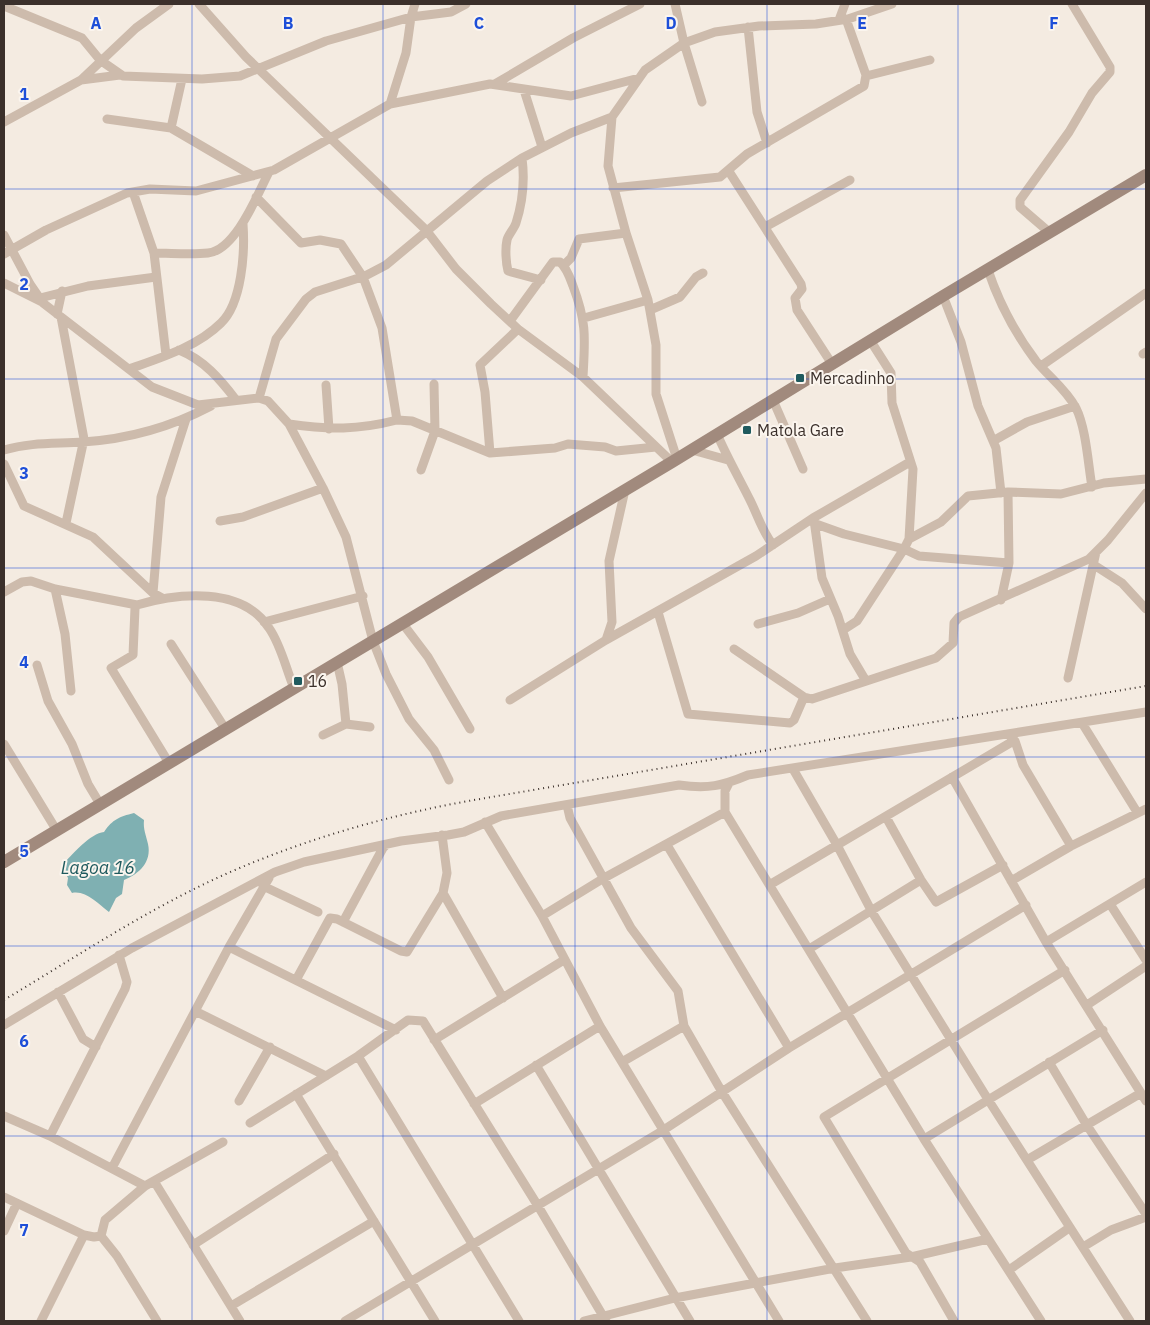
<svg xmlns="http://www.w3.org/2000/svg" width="1150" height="1325" viewBox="0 0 1150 1325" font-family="'IBM Plex Sans',sans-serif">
	<rect width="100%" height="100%" fill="#f4ebe1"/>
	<path fill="#7fb0b2" d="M134,813L144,820C143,829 146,835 148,844C152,862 139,874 124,880L122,894L116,898L109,912C98,904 86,890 72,893L67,885L68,878L62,866C71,855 91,833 104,832C113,819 119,817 134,813Z"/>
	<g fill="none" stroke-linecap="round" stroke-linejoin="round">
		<path stroke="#cdbbac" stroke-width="9" d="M199,4L246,57L426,230L456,269L491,304L518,329L583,377L672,462
			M675,4L684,43L702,102
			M4,6L82,38L100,60L123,76L202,79L240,76L326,41L411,17L451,12L466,4
			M839,20L845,4
			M748,27L757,112L767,143
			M866,76L930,60
			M81,80L120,75
			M495,84L573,38L640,4
			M524,90L542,147
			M390,104L406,53L411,17L415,4
			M107,119L171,128L253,176
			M4,122L81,80L136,28L169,4
			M171,128L182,79
			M522,158C525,181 523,201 516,223C514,229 508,235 507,240C505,249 506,263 508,271L541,280
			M728,170L801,284L802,289L795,298L797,310L832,364
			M613,188L720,177L747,154L864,86L866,75L846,19
			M133,192L154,253L166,355
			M256,197L301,243L320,240L341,244L363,277L382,328L397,420L412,421L490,453L555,448L568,444L605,447L616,451L656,447
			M765,227L850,180
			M1049,232L1020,207V200L1069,132L1092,93L1110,72V67L1072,4
			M4,235L30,284L43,303L152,387L198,405L259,398L268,401L289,424L323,488L346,537L373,641L386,674L409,719L434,750L449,780
			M154,253C171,253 191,255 208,253C236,250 258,193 269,172
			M4,254L46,230L127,193L150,189L196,191L274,170L390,104L490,84L571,96L639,78
			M564,265L571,258L579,239L626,233
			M988,270C999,303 1015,333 1036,361C1049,377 1066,389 1076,408C1086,428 1088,463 1092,487
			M4,283L42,302
			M943,296L961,342L978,406L996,448L1001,493
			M40,298L88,286L156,277
			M650,310L680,297L696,277L703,273
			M57,314L62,291
			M61,317L84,439L66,523
			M584,318L648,300
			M510,321L553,262H560C567,268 570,278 573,286C587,323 585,338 583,377
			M179,350C204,360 220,379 236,400
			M1143,354L1146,352
			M1041,366L1146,293
			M129,369C160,358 197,347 221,323C242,303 245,252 243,224
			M326,385L329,429
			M259,398L276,339L306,299L315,292L365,276L386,265L487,181L522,158L571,133L612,117
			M773,400L803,469
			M289,424C329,430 358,430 397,420
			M717,434C727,457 739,478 750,500C758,516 762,531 773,545
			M993,441L1027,422L1075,406
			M4,450C31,442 56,444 83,442C129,439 171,427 211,406
			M692,450L728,460
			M490,453L485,392L480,365L518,329
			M677,459L656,394V345L648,300L626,233L608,166L612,117L645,70L684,43L715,32L759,26L816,24L848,19L892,4
			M4,464L24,506L93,537L153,593L162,598
			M421,470L435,431L434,384
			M814,520L822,578L838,616L850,654L866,681
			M220,521L243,517L323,488
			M816,524L844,534L904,549L919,556L1009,563
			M909,539L941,522L968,496L1008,492L1061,494L1104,483L1146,479
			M1094,565L1122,583L1146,609
			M55,589L65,634L71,691
			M4,592L22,582L31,581L55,589L137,605
			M153,593L161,497L186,419
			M1001,600L1009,563L1008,492
			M658,612L688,714L790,723L794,720L804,697
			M264,622L363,596
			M403,624L428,657L470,729
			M758,624L798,613L830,599
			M843,630L857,621L904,549L909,539L913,469L892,403L891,373L870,340
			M606,640L756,556L813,518L910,462
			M171,644L226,730
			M734,649L804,697L812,699L927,661L936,658L953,643L954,623L959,617L1089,559L1108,540L1146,493
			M37,665L48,701L72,744L88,784L100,804
			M1068,678L1096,552
			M510,700L606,640L612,622L609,561L625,490
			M1082,723L1137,812
			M346,724L370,727
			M323,735L346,724L342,684L337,662
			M1015,741L1023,765L1071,846
			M4,744L57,831
			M169,763L111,668L133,655L135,608L137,605C178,593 242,586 269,628C281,645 286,669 294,688
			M793,769L837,845L872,912L989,1101L1130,1321
			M952,777L1046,942L1146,1101
			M729,783L725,791V812L924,1139L1041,1321
			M567,805L570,818L631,928L678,991L684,1026L722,1092L867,1321
			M886,817L921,880L936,902L1003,865
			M485,822L542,916L600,1026L779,1321
			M442,835L447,873L443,893L503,998
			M667,845L789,1048
			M1011,881L1071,846L1146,809
			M771,884L1010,743L1015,733
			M263,886L318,912
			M1110,904L1146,960
			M542,916L604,878L725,812
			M343,922L383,848L387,844
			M1046,942L1146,882
			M229,947L396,1030
			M809,949L921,880
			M296,980L330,918L337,919L401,951L407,952L443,893
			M58,992L83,1039L96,1047
			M1087,1005L1146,966
			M195,1011L326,1076
			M4,1025L132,948L275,872L304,862L401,841L448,835L464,832L501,816L679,785C708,789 722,786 748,775L1146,712
			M434,1040L564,960
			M358,1056L519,1321
			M622,1062L684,1026
			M1049,1062L1086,1124L1146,1214
			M536,1065L690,1321
			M296,1094L435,1321
			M239,1101L270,1047
			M474,1104L600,1026
			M4,1116L50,1136L145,1186
			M250,1123L358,1056L408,1020L423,1021L538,1206L606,1321
			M50,1136L125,989L127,982L119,955
			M924,1139L1103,1030
			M1027,1160L1141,1093
			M112,1168L229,947L269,878
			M154,1181L240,1321
			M4,1197L84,1235
			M4,1231L17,1203
			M101,1236L105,1220L145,1186L223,1142
			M101,1236L117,1256L157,1321
			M193,1245L334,1154
			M1083,1247L1111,1230L1146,1217
			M1009,1270L1069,1228
			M231,1306L374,1221
			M41,1321L84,1235L94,1237L101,1236
			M345,1321L662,1131L789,1048L1026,905
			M584,1321L675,1298L835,1268L911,1257L988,1239
			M954,1321L920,1262L906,1253L824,1117L1065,970"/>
		<path stroke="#a18a7d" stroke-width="12" d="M4,862L672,462L943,296L1146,175"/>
		<path stroke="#3b302b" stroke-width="2" stroke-dasharray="1 4" stroke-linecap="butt" d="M4,1000C81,954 158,902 242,867C316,836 394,814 474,800L1146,686"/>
	</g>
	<path fill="none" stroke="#1d4ed8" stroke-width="1" stroke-opacity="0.55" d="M192,4V1321M383,4V1321M575,4V1321M767,4V1321M958,4V1321M4,189H1146M4,379H1146M4,568H1146M4,757H1146M4,946H1146M4,1136H1146"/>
	<g fill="#1f5a5e" stroke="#fbf5ee" stroke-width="2">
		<rect x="795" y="373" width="10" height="10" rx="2.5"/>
		<rect x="742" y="425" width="10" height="10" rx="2.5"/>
		<rect x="293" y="676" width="10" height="10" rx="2.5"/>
	</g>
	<g text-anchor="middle" stroke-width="4" stroke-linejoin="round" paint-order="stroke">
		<g font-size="16" fill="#3b302b" stroke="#fbf5ee" text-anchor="start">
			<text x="810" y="384">Mercadinho</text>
			<text x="757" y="436">Matola Gare</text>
			<text x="308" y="687">16</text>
		</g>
		<g font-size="18" font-style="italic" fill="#1f5a5e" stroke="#fbf5ee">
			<text x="98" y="874">Lagoa 16</text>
		</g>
	</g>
	<g font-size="16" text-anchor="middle" font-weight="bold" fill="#1d4ed8" stroke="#fbf5ee" stroke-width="4" stroke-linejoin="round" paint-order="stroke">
		<text x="96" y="29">A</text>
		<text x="288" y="29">B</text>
		<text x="479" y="29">C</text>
		<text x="671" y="29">D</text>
		<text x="862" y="29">E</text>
		<text x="1054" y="29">F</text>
		<text x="24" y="100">1</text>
		<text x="24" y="290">2</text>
		<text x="24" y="479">3</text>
		<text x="24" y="668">4</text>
		<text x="24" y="857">5</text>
		<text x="24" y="1047">6</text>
		<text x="24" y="1236">7</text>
	</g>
	<rect width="1150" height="1325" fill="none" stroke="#3b302b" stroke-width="10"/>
</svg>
